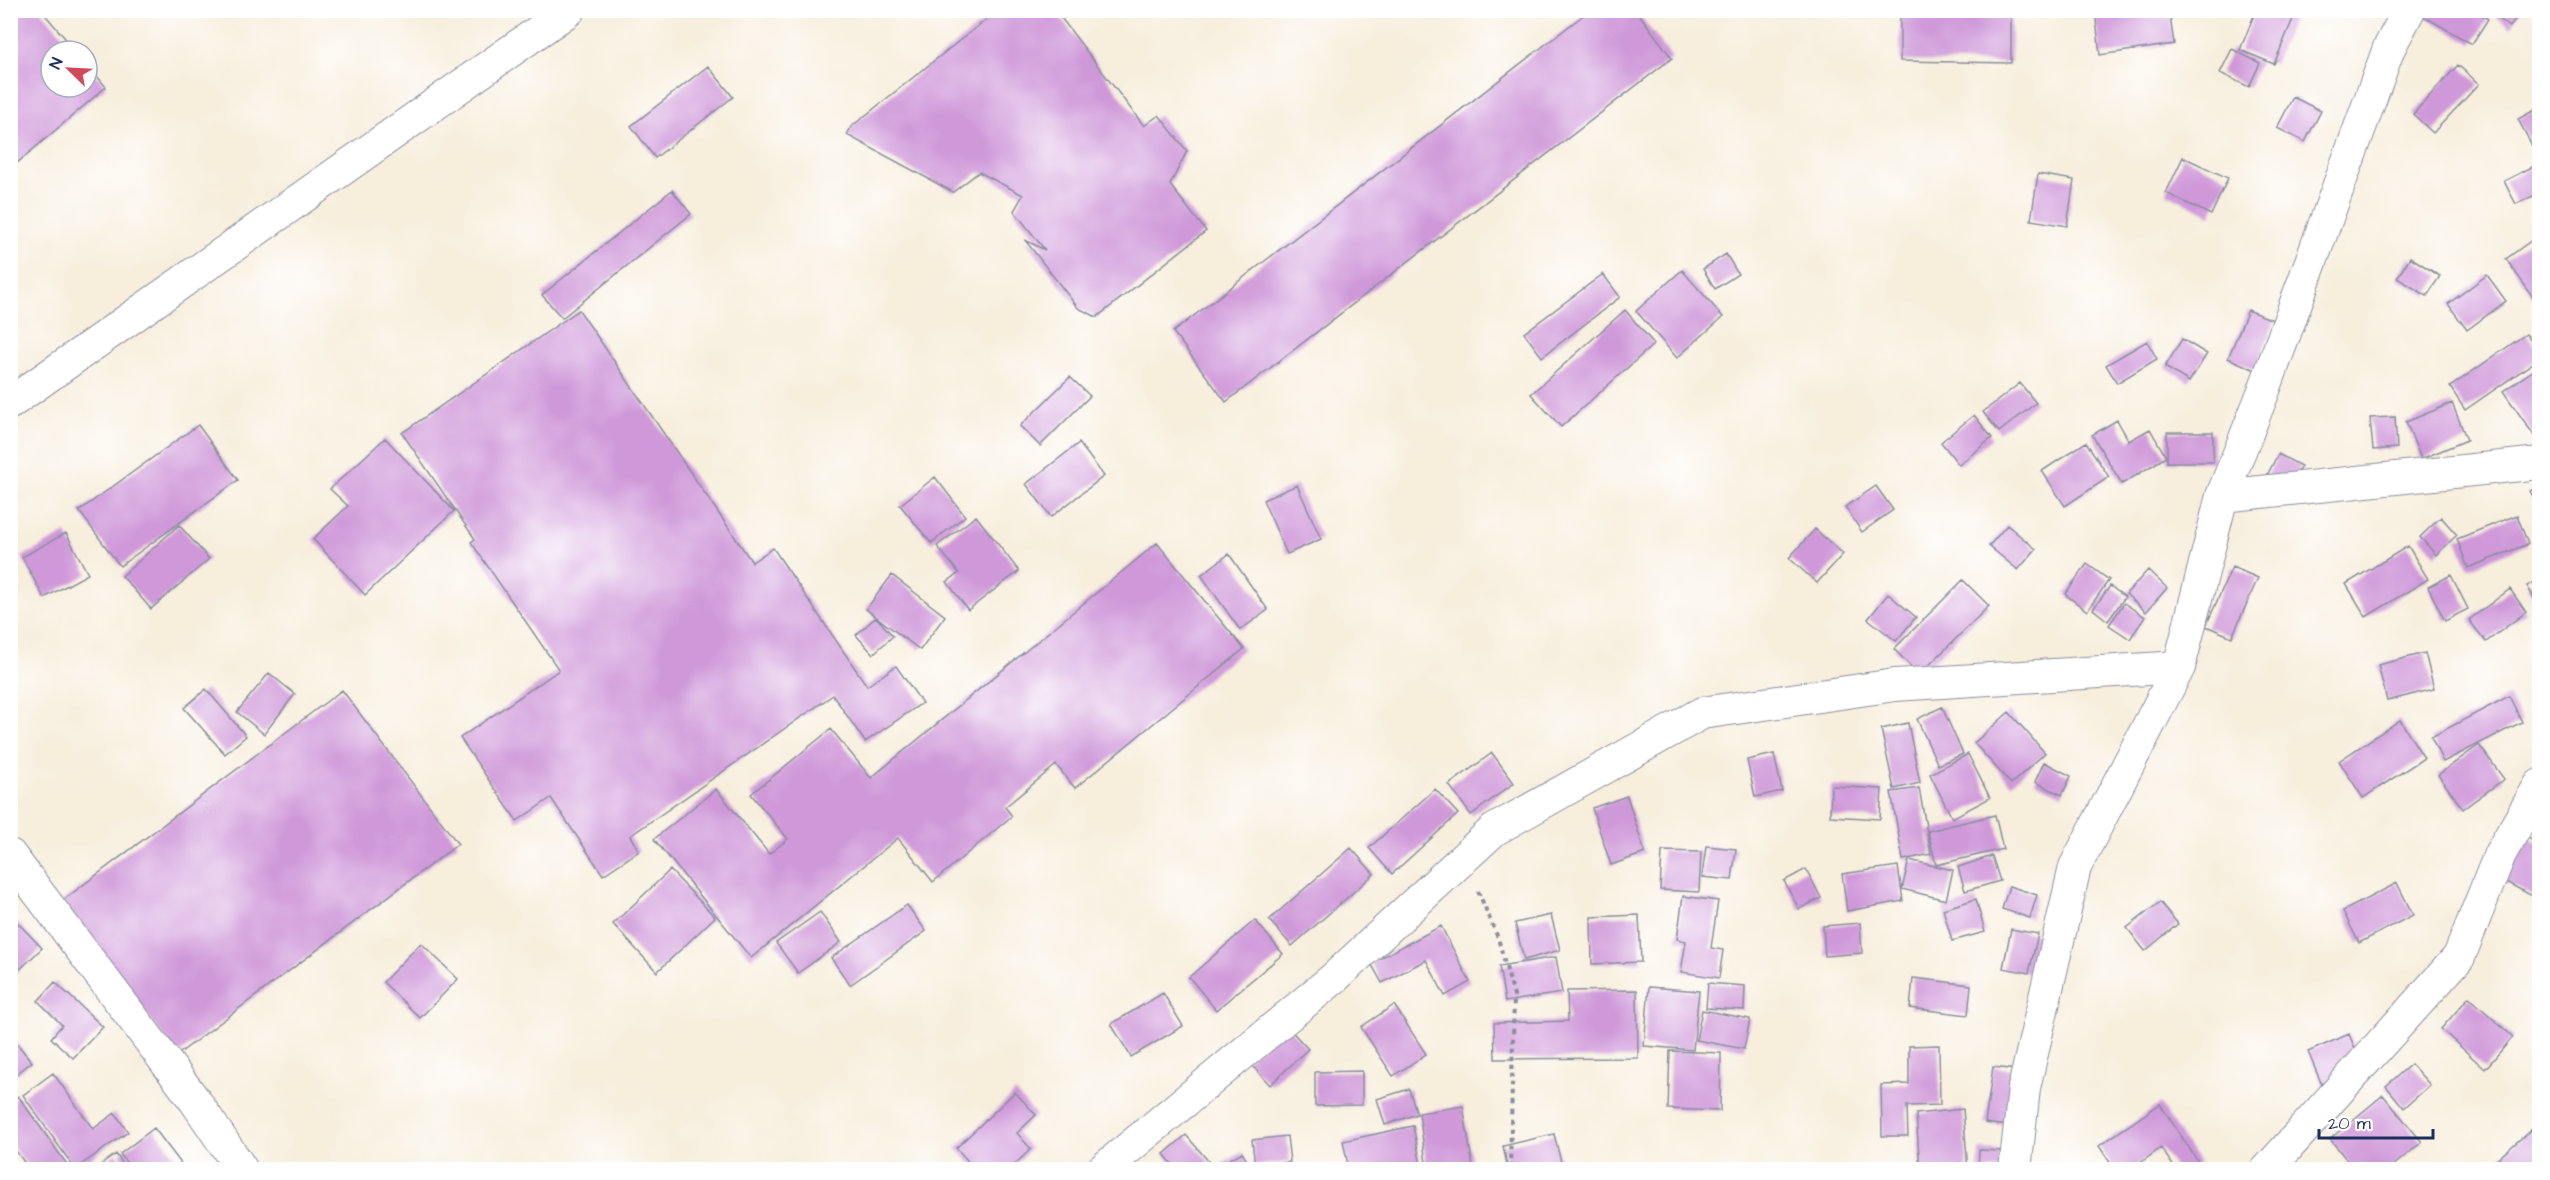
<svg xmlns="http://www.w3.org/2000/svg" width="2550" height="1180" viewBox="0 0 2550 1180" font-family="'Architects Daughter',sans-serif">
	<rect width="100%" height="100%" fill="#fff"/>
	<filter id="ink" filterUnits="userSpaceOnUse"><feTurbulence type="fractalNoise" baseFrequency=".0167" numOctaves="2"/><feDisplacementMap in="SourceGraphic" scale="12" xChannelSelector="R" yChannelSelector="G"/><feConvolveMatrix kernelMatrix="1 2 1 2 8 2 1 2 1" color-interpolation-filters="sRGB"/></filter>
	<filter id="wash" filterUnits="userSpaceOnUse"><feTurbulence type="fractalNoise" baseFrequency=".008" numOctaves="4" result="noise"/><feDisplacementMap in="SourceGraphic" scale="24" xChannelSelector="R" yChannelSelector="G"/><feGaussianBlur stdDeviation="1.35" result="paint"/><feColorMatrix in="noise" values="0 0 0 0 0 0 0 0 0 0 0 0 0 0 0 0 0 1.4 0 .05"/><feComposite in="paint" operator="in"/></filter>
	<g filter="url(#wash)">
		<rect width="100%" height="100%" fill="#f7eedc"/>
		<g id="blocks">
			<path fill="#cf98d9" d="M10,10H41L76,51H51V87H87V64L106,87L10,169Z
				M998,10H1055L1144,126L1159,115L1187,151L1170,185L1206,231L1097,317L1078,308L1025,240L1045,250L1014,211L1023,195L979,172L953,192L847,135L851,127Z
				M1590,10H1636L1672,58L1226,402L1173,332Z
				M1900,10H2011V63L1900,61Z
				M2095,10H2169L2174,44L2100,55Z
				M2256,10H2287L2295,14L2274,64L2240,50Z
				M2426,10H2474L2488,19L2472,44L2423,16Z
				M2487,10H2522L2510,27Z
				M2232,49L2260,63L2249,87L2220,73Z
				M2458,65L2479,84L2433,133L2413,114Z
				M708,66L733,97L655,158L631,126Z
				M2293,97L2321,111L2305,142L2277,128Z
				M2540,107V161L2518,119Z
				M2183,157L2228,178L2211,215L2166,193Z
				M2540,163V193L2516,204L2504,181Z
				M2038,174L2074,180L2067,226L2031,220Z
				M672,190L691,214L562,318L542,295Z
				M2532,240L2540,251V307L2506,259Z
				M1726,254L1738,274L1715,289L1703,269Z
				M2410,257L2440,276L2427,296L2397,278Z
				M1682,270L1723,317L1677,358L1636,311Z
				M1603,274L1620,297L1542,357L1524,333Z
				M2487,275L2506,301L2467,330L2448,304Z
				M579,310L752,562L773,548L867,686L896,666L922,703L865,742L833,695L630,836L639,851L603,875L551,798L517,821L460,738L559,670L471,542L475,539L402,433Z
				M1625,310L1654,344L1561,427L1531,394Z
				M2248,310L2275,321L2255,370L2228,358Z
				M2526,334L2540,353V358L2465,410L2450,387Z
				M2182,339L2207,354L2189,382L2165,367Z
				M2147,341L2157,359L2117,383L2106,365Z
				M2540,366V444L2503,391Z
				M1070,377L1090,396L1040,446L1020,426Z
				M2020,383L2036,403L1999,432L1983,412Z
				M2452,403L2467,440L2421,459L2406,422Z
				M1974,415L1992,438L1959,465L1941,442Z
				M2395,417L2397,448L2373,450L2370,418Z
				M2117,420L2129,441L2150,429L2166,457L2122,484L2092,435Z
				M198,425L238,480L120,566L79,511Z
				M2167,432H2213V462H2167Z
				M385,438L454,511L365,595L313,539L348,506L330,489Z
				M2086,442L2109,477L2065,506L2042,471Z
				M1079,443L1104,476L1051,517L1026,484Z
				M2278,454L2301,466L2285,499L2261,487Z
				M935,477L965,516L931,543L900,505Z
				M1297,485L1321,539L1287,554L1263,500Z
				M1876,486L1893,510L1862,532L1845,507Z
				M2540,486V509L2530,491Z
				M2517,515L2528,544L2468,568L2457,539Z
				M976,516L1019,571L968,610L947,582L959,573L937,546Z
				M2441,517L2457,535L2436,555L2420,537Z
				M179,525L209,559L151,609L122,576Z
				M2007,525L2036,549L2018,570L1989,546Z
				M1815,529L1843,554L1817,583L1789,558Z
				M66,533L88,574L44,598L22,557Z
				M1157,543L1244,649L1075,788L1056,765L1005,807L1012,816L933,882L898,838L751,958L654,839L716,789L769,854L788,839L751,794L831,729L871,778Z
				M2408,546L2428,579L2366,617L2346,584Z
				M1229,554L1268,610L1240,630L1201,575Z
				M2087,564L2109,580L2087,611L2065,594Z
				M2232,567L2258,578L2232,637L2206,626Z
				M2148,570L2167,588L2146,612L2126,594Z
				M892,575L945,616L920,650L866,609Z
				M2451,575L2468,609L2445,621L2428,587Z
				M2540,579V608L2527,586Z
				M1963,580L1989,606L1919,675L1894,649Z
				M2110,586L2125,597L2108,621L2093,609Z
				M2510,589L2526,612L2486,642L2469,620Z
				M1888,594L1916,617L1896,641L1868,619Z
				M2124,603L2145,617L2130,639L2109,625Z
				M876,617L893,636L873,654L856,635Z
				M2425,653L2434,689L2387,701L2378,665Z
				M269,673L295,694L264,734L237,712Z
				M206,689L246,736L225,754L184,708Z
				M342,690L458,844L177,1055L62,901Z
				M2509,696L2522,722L2443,762L2431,737Z
				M1942,707L1963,754L1938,765L1917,719Z
				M2009,712L2045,753L2011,784L1974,743Z
				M2400,720L2424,758L2363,798L2339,761Z
				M1908,723L1920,783L1894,789L1881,729Z
				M2479,745L2504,779L2463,809L2438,775Z
				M1492,753L1514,783L1471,815L1449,785Z
				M1774,754L1782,791L1755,797L1747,760Z
				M1968,754L1990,798L1952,818L1930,774Z
				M2044,762L2071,776L2062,795L2035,782Z
				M1831,786L1882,789L1880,819L1830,816Z
				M1919,788L1931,854L1903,860L1891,792Z
				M1435,789L1458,814L1392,874L1369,848Z
				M1627,796L1645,853L1611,865L1592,808Z
				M1995,815L2003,849L1936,865L1928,831Z
				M2522,835L2540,844V900L2500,879Z
				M1706,846L1736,849L1732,880L1702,877Z
				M1351,848L1374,874L1292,946L1269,920Z
				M1662,851L1701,852L1699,892L1660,890Z
				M1992,856L2000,881L1965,891L1958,867Z
				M1909,860L1953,870L1946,900L1902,889Z
				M1898,866L1903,901L1847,911L1842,874Z
				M1806,869L1821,898L1799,909L1784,881Z
				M670,870L715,917L657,972L613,924Z
				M2397,883L2413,915L2359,943L2343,911Z
				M2009,886L2037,895L2030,918L2002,909Z
				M1683,896L1718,901L1711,948L1723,950L1719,978L1681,972L1686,941L1677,939Z
				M1976,899L1985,932L1952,941L1943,909Z
				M2160,902L2178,924L2145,951L2127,928Z
				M907,905L926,931L850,985L831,958Z
				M820,912L841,942L798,973L776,943Z
				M1551,915L1560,950L1524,960L1515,923Z
				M1639,915L1641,962L1592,964L1591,917Z
				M1255,920L1283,954L1216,1010L1189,977Z
				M18,923L42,948L10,979V930Z
				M1860,923L1862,953L1825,956L1823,926Z
				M1441,926L1470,982L1445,996L1426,960L1382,983L1371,963Z
				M2011,929L2038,934L2029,973L2003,968Z
				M421,943L458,979L420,1018L383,982Z
				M1556,957L1562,993L1505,1002L1499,966Z
				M1913,978L1971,985L1968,1015L1910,1008Z
				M55,982L103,1027L73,1058L51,1038L62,1025L38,1001Z
				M1708,983L1745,986L1744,1010L1706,1008Z
				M1649,987L1699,991L1693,1050L1644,1046Z
				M1637,990L1638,1058L1495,1059L1494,1023L1568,1021L1567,991Z
				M1163,993L1183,1026L1131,1057L1111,1024Z
				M2469,997L2513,1037L2485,1069L2441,1029Z
				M1394,1005L1426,1054L1393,1076L1361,1027Z
				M1702,1010L1750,1019L1744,1049L1696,1040Z
				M1285,1024L1308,1049L1270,1085L1247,1060Z
				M2349,1034L2366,1075L2325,1092L2308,1052Z
				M10,1035L32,1062L10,1079Z
				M1939,1045L1940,1105L1907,1106L1908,1136H1882L1881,1085L1909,1084V1046Z
				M1670,1051L1721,1053L1720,1111L1668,1109Z
				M2411,1064L2430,1085L2404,1108L2386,1086Z
				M1993,1067L2023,1071L2015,1127L1985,1123Z
				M1362,1071V1105L1315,1106V1072Z
				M53,1073L93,1129L115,1113L128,1132L75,1169L23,1095Z
				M1409,1089L1417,1114L1385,1125L1377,1099Z
				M1015,1092L1036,1115L1017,1133L1031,1149L1009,1170H976L956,1148Z
				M2383,1095L2422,1142L2388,1170H2355L2330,1139Z
				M18,1096L71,1170H30L10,1143V1102Z
				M2160,1104L2199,1163L2190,1170H2176L2161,1148L2130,1170H2115L2099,1146Z
				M1463,1106L1473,1168L1427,1170L1419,1113Z
				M1963,1109L1968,1170H1920L1916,1114Z
				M1413,1126L1421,1165L1401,1170H1349L1343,1141Z
				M2534,1127L2540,1133V1170H2485Z
				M154,1128L186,1170H132L120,1154Z
				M1554,1134L1563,1170H1508L1503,1146Z
				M1186,1135L1216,1170H1177L1164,1154Z
				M1287,1136L1290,1162L1255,1166L1252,1140Z
				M1979,1150L2002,1151L2001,1170H1978Z
				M1242,1152L1252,1170H1226L1222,1164Z
				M116,1154L127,1170H94Z"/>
		</g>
	</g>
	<g filter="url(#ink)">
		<use href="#blocks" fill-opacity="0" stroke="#898e9d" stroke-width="1.5"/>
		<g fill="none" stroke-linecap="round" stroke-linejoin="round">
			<g stroke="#898e9d" stroke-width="34">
				<path id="street" d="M10,403L569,10
					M2222,496L2540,463
					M10,855L196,1102L242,1170
					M1102,1170L1334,978L1494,830L1702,713L1895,685L2179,667
					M2015,1170L2024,1088L2075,867L2179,667L2222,496L2263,393L2389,48L2409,10
					M2267,1170L2459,957L2500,854L2540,785"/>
			</g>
			<path stroke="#898e9d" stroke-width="4" stroke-dasharray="4.5 4.5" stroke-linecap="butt" d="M1478,891L1498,938L1514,996L1510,1170"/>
			<use href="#street" stroke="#fff" stroke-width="32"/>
		</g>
	</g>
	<rect width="2550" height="1180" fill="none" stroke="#fff" stroke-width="36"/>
	<g transform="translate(69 69) rotate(294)"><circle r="28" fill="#ffffff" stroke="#a4acbf" stroke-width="1.5"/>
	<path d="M0-4.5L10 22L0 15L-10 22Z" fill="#d1495b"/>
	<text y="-9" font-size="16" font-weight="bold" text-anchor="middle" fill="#1b2f5e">N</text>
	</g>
	<path d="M2319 1129v9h114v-9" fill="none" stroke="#1b2f5e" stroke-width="3"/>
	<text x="2328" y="1129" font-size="18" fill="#1b2f5e" stroke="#ffffff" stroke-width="4.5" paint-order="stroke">20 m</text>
</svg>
